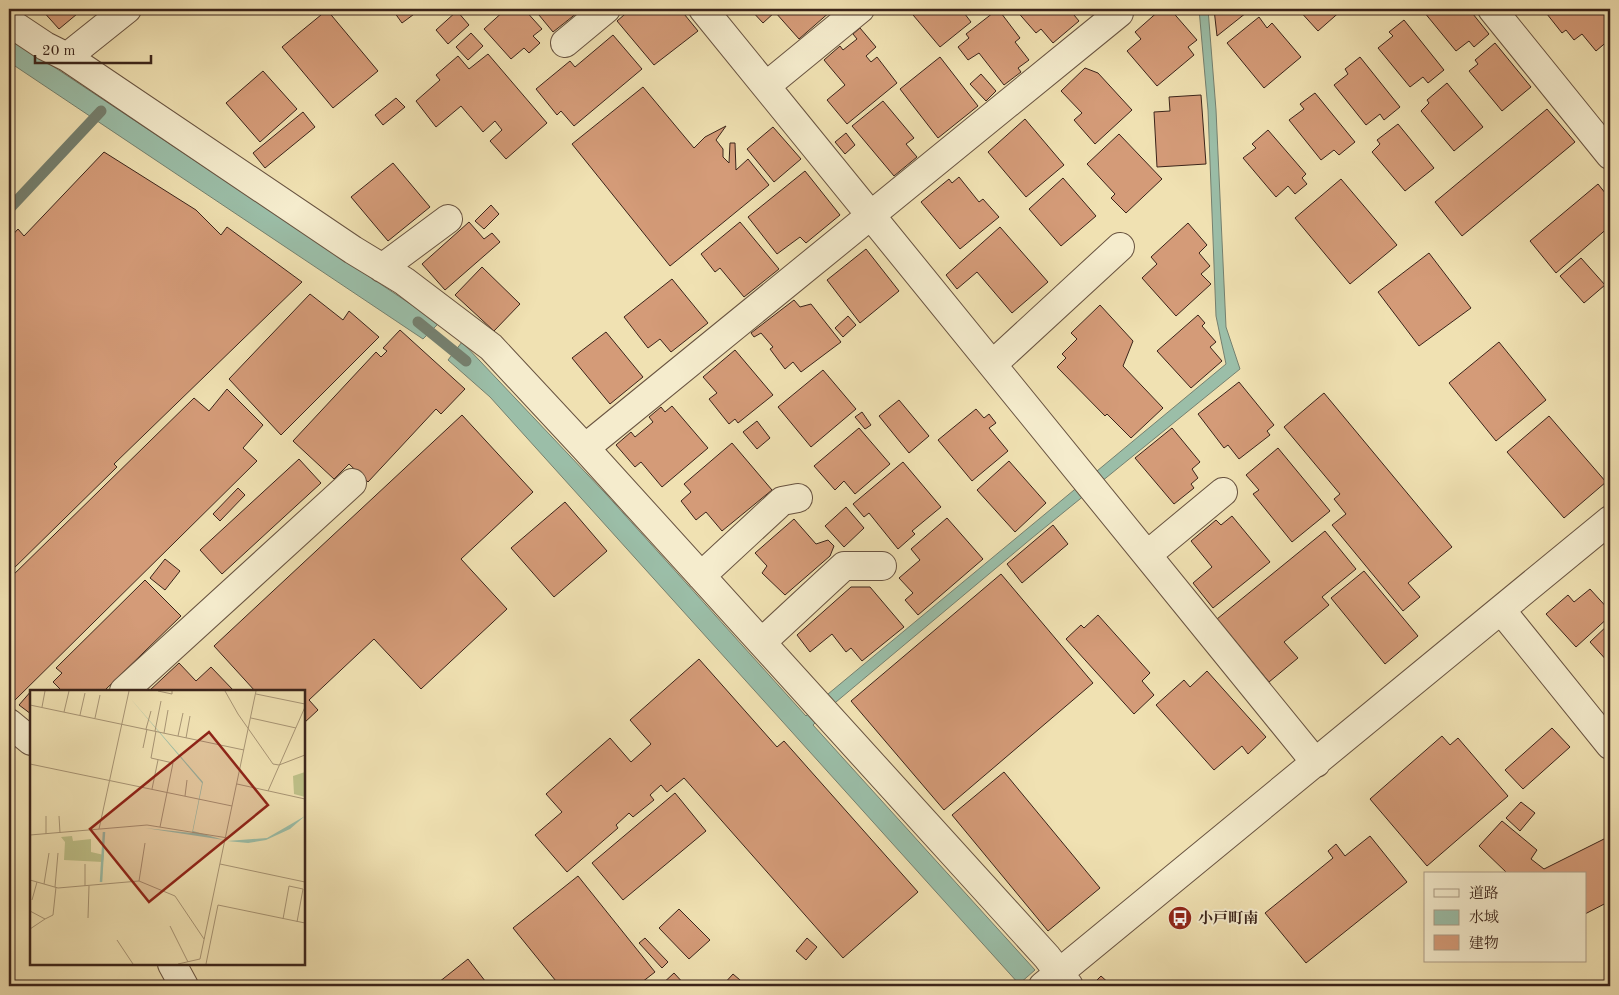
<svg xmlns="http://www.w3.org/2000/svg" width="1619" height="995" viewBox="0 0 1619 995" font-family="'Old Standard TT','Noto Serif JP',serif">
	<rect width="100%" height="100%" fill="#f0e1b2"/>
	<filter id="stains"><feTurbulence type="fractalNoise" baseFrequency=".004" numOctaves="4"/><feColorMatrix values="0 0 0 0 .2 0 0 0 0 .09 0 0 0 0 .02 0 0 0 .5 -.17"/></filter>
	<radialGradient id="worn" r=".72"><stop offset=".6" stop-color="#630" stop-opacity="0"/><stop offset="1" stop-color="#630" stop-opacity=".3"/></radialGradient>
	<path fill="#9bbea8" stroke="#75806f" d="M1199,9H1208L1216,110L1226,327L1240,369L1032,538L836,702L813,725L1035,970L1019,984L490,397L448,360L462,342L605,493L806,716L822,699L1226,364L1216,316L1208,110Z
		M9,37L439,323L423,339L9,62Z"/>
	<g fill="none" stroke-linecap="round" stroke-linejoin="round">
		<path stroke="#75806f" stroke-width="11" d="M9,209L101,111
			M418,322L466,361"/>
	</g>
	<path fill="#d49b78" stroke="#3b241a" d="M41,9H83L59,29Z
		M392,9H421L402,23Z
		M506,9H524L542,29L533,36L540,43L529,53L524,48L511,59L484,29Z
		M534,9H582L553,32Z
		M631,9H680L698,31L654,65L617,21Z
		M750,9H829L831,11L799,39L775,12L763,23Z
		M908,9H961L971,22L940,47Z
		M998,9L1020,38L1015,42L1029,60L1018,68L1021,72L1004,85L979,53L968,60L958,47L969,38L966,34Z
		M1015,9H1069L1079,21L1053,43L1041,29L1036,33Z
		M1161,9H1170L1197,40L1188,47L1194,55L1157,86L1127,51L1141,39L1135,32Z
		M1214,9H1251L1217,36Z
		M1298,9H1343L1318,31Z
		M1428,9H1469L1489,34L1474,47L1469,41L1456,51L1424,12Z
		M1543,9H1610V39L1596,51L1582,34L1574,40L1566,30L1562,33Z
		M327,10L378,71L333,108L282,47Z
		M457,11L469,25L448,44L436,30Z
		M1259,17L1267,28L1272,23L1301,57L1264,88L1227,43Z
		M1404,20L1444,70L1428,83L1423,77L1410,87L1378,48L1393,36L1389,32Z
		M860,28L876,47L866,56L871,62L877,57L897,83L847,124L827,100L845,85L824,60L840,46L843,50L857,39L853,34Z
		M471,33L483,46L468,60L456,47Z
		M613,35L642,69L574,126L561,111L557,115L536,89L570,61L575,67Z
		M1495,43L1531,87L1502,111L1469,71L1478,64L1475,60Z
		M488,54L547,123L506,159L490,141L502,130L495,121L483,132L461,106L436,127L416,101L440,80L436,75L458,56L469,69Z
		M940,57L978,106L938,138L900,89Z
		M1360,57L1400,107L1384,120L1380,114L1366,125L1334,85L1348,74L1345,69Z
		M1085,68L1098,73L1132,110L1095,144L1074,120L1082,113L1061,91Z
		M263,71L297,109L260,142L226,103Z
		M981,74L996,91L986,101L970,84Z
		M1447,83L1483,127L1454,151L1421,111L1429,103L1427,100Z
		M643,87L694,148L705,137L726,126L716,140L723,149V157L729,163L730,143H735L736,170L748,159L769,185L670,266L572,144Z
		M1315,93L1355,142L1339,155L1334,150L1321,160L1289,120L1304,109L1300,104Z
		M1201,95L1206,164L1157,167L1154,112L1170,111L1169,97Z
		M396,98L405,107L383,125L375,115Z
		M883,101L914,138L906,144L917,157L894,176L852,126Z
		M1547,109L1575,142L1462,236L1435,202Z
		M303,112L315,127L265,168L253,153Z
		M1025,119L1064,165L1026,197L988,152Z
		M1398,124L1434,168L1405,191L1372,152L1380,144L1377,140Z
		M773,127L801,159L774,182L747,149Z
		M1268,130L1306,174L1302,178L1307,184L1295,194L1288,186L1276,197L1243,158L1256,148L1252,144Z
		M846,133L855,145L845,154L835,142Z
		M1119,134L1162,179L1126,213L1111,198L1115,194L1087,164Z
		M104,152L196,210L221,235L227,227L302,282L114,464L117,467L9,573V239L18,229L24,236Z
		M393,163L430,207L388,241L351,197Z
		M805,171L840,215L806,243L800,237L777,254L748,217Z
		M959,177L979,202L983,199L999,217L960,249L921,202L949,179L952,183Z
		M1063,178L1096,216L1061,246L1029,209Z
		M1341,179L1397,245L1350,284L1295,218Z
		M1598,184L1610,199V226L1556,273L1530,241Z
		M491,205L499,214L484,229L475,221Z
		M469,222L484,239L492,233L500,242L445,290L422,264Z
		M740,222L779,269L744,297L720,268L715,272L701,254Z
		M1188,223L1207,245L1199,253L1210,266L1201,274L1211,284L1176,316L1142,278L1157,264L1151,257Z
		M1000,227L1048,282L1012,313L977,272L957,289L946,275Z
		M866,249L899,291L860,323L827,280Z
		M1429,253L1471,308L1419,346L1378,292Z
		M1581,258L1605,285L1584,303L1560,276Z
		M482,267L520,304L494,331L455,295Z
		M672,279L708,323L671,352L660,339L648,348L624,317Z
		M310,294L343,320L349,311L379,337L281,435L229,379Z
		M794,300L800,307L811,304L841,342L801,372L793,362L785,369L770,349L773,347L761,333L754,337L751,333Z
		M1100,305L1133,341L1123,366L1163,408L1131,438L1107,414L1105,416L1057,367L1066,358L1062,354L1077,339L1071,333Z
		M1198,315L1205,323L1202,326L1216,342L1210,347L1222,361L1191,388L1157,351Z
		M848,316L856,325L843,337L835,328Z
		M400,330L465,389L441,414L436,409L368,482L349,464L334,479L293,441L376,352L381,357L387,351L383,348Z
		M606,332L643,377L610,404L572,358Z
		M1499,342L1546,400L1496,441L1449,383Z
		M735,350L773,395L738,423L735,419L729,424L709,399L717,393L703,377Z
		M823,370L856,409L811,447L778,407Z
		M1239,382L1274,425L1267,431L1270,435L1239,459L1228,445L1224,448L1198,414Z
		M227,389L263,425L243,448L257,461L13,702L9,697V579L194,398L209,411Z
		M1324,393L1452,547L1408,583L1420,597L1403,611L1332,525L1346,514L1334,499L1340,494L1284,427Z
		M899,400L929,436L909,453L879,416Z
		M672,406L708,448L662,487L641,462L635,467L616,445L631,432L635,437L653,422L649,417L661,407L665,412Z
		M976,409L984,418L989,414L996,423L989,428L1008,451L972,481L938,440Z
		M862,412L871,425L865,429L855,417Z
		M462,415L533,492L461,559L507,609L421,689L374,639L309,700L318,710L304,723V691H255L214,646Z
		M1549,416L1606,482L1564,518L1507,452Z
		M757,421L770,438L757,449L743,432Z
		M859,428L890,464L855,494L844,481L835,490L814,466Z
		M1172,428L1200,462L1192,469L1198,478L1191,484L1194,488L1174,504L1135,458Z
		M732,443L772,490L722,531L706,512L696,520L681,501L691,492L684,484Z
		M1278,448L1330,511L1292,542L1253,494L1259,490L1246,475Z
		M299,459L321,483L222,574L200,550Z
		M1009,461L1046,503L1015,532L977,490Z
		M903,462L941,507L912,531L915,534L898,549L869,513L864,517L853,504Z
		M238,488L245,495L220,521L213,514Z
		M565,502L607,551L554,597L511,548Z
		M846,507L864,528L844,547L825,526Z
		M1232,516L1270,562L1213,608L1193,583L1212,567L1191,541L1216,520L1221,525Z
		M947,518L983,559L918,615L905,600L913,593L899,578L920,560L911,549Z
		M794,519L816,544L828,540L834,546L830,556L785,595L762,573L767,566L755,553Z
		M1053,525L1068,544L1022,583L1007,564Z
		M1325,531L1356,569L1322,597L1329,605L1284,642L1298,658L1269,682L1217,619Z
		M165,559L180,571L165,590L150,578Z
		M1364,571L1418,636L1385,664L1331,598Z
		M1001,574L1093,683L944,810L851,701Z
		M145,580L181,616L104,691H62L53,682L62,673L56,668Z
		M851,587H870L904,627L862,661L851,648L846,652L832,634L810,652L797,635Z
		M1590,589L1610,611V616L1576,647L1546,614L1568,595L1574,602Z
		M1098,615L1150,673L1142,681L1154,695L1134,714L1066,639L1081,625L1084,628Z
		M1610,623V661L1609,663L1590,642Z
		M699,659L777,747L784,741L918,892L843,958L684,778L667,792L661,785L650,795L654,800L633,817L629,813L616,825L618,828L567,872L535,835L562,812L546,794L610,738L631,762L651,744L630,720Z
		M179,663L196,681L211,667L234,691H149Z
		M1207,671L1266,737L1248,754L1242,746L1214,770L1156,705L1184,680L1190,687Z
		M32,690L34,691H31V714L19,705Z
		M1552,728L1570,747L1523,789L1505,770Z
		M1442,736L1450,745L1458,738L1508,796L1427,866L1370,799Z
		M1004,772L1100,888L1048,931L952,815Z
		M675,793L706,831L623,900L592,863Z
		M1521,802L1535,813L1520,831L1506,818Z
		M1502,821L1537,850L1531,859L1544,869L1610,836V901L1585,914V874H1508L1479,846Z
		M1370,836L1407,882L1306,963L1265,913L1333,858L1328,851L1336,844L1345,856Z
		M578,876L655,972L637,986H560L513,928Z
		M679,909L710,940L689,959L659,928Z
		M645,938L668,962L662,968L639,943Z
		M807,938L817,947L806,960L796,951Z
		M468,959L489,986H434Z
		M674,973L686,986H660Z
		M733,974L747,986H722Z
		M1101,976L1112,986H1091Z"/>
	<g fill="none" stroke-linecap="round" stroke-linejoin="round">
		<g stroke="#685340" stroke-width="30">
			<path id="street" d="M703,9L1316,763
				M1492,9L1610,155
				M9,22L45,46L67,57L353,250L404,281L491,347L585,448L1047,957L1069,986
				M565,43L606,9
				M67,57L127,9
				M766,86L860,9
				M382,268L448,219
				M993,364L1120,247
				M585,448L1119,13L1115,9
				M1147,555L1223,492
				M701,576L782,501L798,498
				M1501,610L1610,745
				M762,642L844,566H882
				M124,691L352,483
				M9,723L31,741
				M172,964L184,986
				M1043,986L1610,520"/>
		</g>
		<use href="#street" stroke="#f5eccd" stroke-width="28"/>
	</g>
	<defs>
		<g id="bus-disc" transform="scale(1.25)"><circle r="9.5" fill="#8f2418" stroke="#f5eccd"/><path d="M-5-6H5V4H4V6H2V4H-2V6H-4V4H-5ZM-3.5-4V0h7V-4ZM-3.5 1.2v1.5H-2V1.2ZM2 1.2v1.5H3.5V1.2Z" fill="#fff"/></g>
	</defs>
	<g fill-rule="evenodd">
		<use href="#bus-disc" x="1180" y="918"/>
	</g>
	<g text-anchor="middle" stroke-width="4" stroke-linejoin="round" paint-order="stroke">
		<g font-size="15" font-weight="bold" fill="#3b241a" stroke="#f5eccd" text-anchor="start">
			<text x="1198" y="923">小戸町南</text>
		</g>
	</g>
	<g transform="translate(30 690)">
		<rect width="275" height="275" fill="#f0e1b2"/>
		<path d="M275,82V107L264,104L263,86ZM42,146L43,151L61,149V162L74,165L73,172L34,170L35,152L31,147Z" fill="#bec189"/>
		<path d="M100,8L173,92L163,141L194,150L115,138L162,143L172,93ZM275,126L260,139L236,150L218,153L197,151L237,148Z" fill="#9bbea8"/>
		<path fill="none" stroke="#9bbea8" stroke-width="2.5" d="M71,192L74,142"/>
		<path fill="none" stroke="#a89575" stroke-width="1" d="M128,1L142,4V1M195,1L208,24L243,74L249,75L275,65M226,4L275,14M0,15L214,60M12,17L15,1M34,22L39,1M50,25L55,3M65,28L70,5M221,28L266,38M116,39L121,21M125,41L131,11M126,41L121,68L143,73L130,137M134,43L138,20M148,46L153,23M156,48L160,26M113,58L117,39M0,74L202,116M207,94L275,109M122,99L128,70M238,101L275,17M155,106L157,90M16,126V144M29,126L30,143M69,139L99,1M0,145L117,135L198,148M190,174L275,192M0,190L28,198L109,191L145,206L174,249M109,191L115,153M14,194L19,163M55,196V174M25,197L28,163M2,210L7,192M0,221L15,229L0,239M58,228L59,196M15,229L23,225L26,197M253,229L259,196L273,199L267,232M140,236L158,272M87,250L103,274M148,274L170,269L226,1M176,274L188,215L275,233"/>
		<path fill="#8f2418" fill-opacity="0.15" stroke="#8f2418" stroke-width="2.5" d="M179,42L238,115L119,212L60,139Z"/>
		<rect width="275" height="275" fill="none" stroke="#3b241a" stroke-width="2.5"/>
	</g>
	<rect width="1619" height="995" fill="none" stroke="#f0e1b2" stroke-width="30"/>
	<rect x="10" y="10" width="1599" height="975" fill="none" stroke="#3b241a" stroke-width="2.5"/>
	<rect x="15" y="15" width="1589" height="965" fill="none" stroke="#3b241a"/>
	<rect x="1424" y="872" width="162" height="90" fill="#f5eccd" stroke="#ab9c85"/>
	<rect x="1434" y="889" width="25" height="8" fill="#f5eccd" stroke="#ab9c85"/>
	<text x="1469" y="898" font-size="15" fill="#3b241a">道路</text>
	<rect x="1434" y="910" width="25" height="15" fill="#9bbea8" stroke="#ab9c85"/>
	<text x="1469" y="922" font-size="15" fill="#3b241a">水域</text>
	<rect x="1434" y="935" width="25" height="15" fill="#d49b78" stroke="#ab9c85"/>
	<text x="1469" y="948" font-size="15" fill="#3b241a">建物</text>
	<path d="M35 55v8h116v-8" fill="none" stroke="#3b241a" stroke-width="2.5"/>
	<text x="42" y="55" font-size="15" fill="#3b241a" stroke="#f5eccd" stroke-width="4" paint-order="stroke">20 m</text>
	<rect width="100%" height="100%" filter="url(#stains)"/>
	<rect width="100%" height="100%" fill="url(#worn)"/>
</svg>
